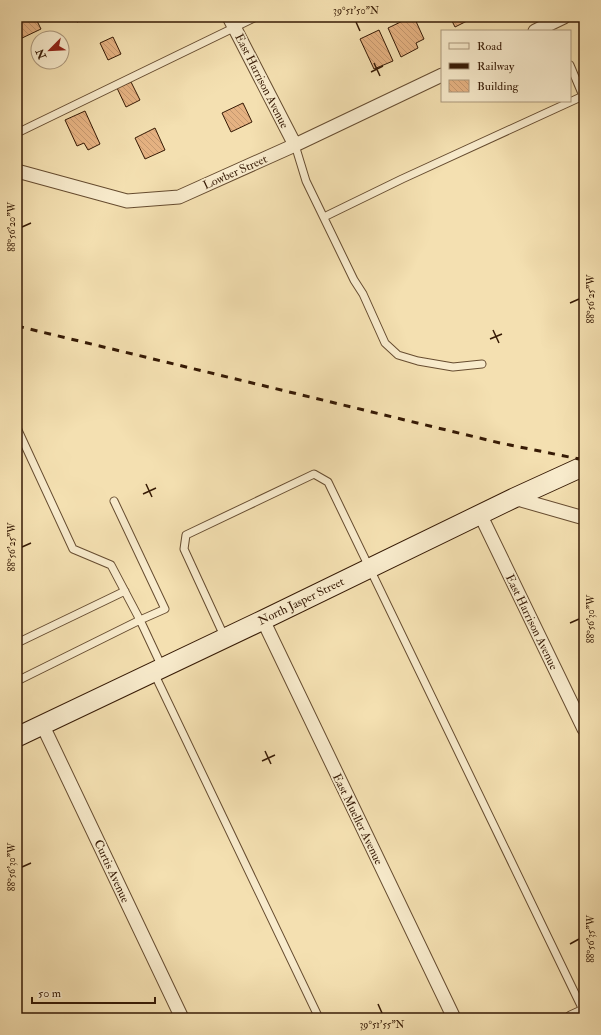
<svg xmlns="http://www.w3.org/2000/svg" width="601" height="1035" viewBox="0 0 601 1035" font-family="'IM FELL Double Pica',serif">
	<defs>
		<pattern id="building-back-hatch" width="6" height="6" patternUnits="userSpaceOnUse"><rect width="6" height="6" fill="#e5b282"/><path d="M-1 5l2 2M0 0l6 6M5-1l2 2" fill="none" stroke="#c5986f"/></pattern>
	</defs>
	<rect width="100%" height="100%" fill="#f4e0b1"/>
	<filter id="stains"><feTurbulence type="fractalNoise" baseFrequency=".005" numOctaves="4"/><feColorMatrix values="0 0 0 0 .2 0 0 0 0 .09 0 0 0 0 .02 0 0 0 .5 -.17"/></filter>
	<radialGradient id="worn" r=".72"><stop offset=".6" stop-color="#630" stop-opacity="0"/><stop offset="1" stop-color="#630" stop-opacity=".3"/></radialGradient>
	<path fill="url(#building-back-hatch)" stroke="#361a05" d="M18,17H35L41,29L20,39L17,33V18Z
		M75,17H89L77,22Z
		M411,17H414L424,39L416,43L418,48L401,57L388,28Z
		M450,17H475L455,27Z
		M379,30L393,61L374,69L360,39Z
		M113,37L121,54L108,60L100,43Z
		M131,82L140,100L126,107L117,88Z
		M243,103L252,122L231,132L222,113Z
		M85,111L100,144L88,150L84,143L77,146L65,120Z
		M155,128L165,150L145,159L135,138Z"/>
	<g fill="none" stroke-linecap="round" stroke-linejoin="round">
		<g stroke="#664c30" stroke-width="9">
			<path id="lane" d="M17,133L256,17
				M295,145L306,181L354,280L363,294L385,343L398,355L418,361L453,367L482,364
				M324,217L402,179L583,96L570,65
				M17,428L73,549L111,565L140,620L17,681
				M114,501L165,609L140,620L162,667
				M225,638L184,549L186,535L314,474L328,482L584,1012
				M17,643L125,591
				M154,673L319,1018"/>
		</g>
		<g stroke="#664c30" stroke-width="15">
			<path id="street" d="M229,17L295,145
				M535,31L564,17
				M17,171L127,201L179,197L295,145L442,75
				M514,498L584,518
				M480,514L584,729
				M263,620L454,1018
				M42,724L182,1018
				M571,1018L584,1012"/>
		</g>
		<g stroke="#361a05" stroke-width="21">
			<path id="secondary" d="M17,737L263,620L514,498L584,466"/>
		</g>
		<use href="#lane" stroke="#f8ebcc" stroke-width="7"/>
		<use href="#street" stroke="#f8ebcc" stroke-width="13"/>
		<use href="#secondary" stroke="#f8ebcc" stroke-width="19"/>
		<path stroke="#361a05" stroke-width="3" stroke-dasharray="7 7" stroke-linecap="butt" d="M17,326L500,443L584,460"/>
	</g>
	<path fill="none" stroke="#361a05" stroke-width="1.5" d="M356,22L360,31M374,63L380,76M371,72L383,66M22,227L31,223M570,303L579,299M493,330L499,343M490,339L502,334M146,484L152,497M143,494L156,488M22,547L31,543M570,623L579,619M265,751L271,764M262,761L275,755M22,867L31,863M570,944L579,939M378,1004L382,1013"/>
	<g text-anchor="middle" stroke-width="3.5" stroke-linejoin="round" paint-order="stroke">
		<g font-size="12" fill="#361a05" stroke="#f8ebcc">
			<text transform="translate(262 81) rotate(63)" y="4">East Harrison Avenue</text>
			<text transform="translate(235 172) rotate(-24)" y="4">Lowber Street</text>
			<text transform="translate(301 601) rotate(-26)" y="4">North Jasper Street</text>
			<text transform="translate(532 622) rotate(64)" y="4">East Harrison Avenue</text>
			<text transform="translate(358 819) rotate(64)" y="4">East Mueller Avenue</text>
			<text transform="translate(112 871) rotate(65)" y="4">Curtis Avenue</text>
		</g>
	</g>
	<rect width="601" height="1035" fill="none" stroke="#f4e0b1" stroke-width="44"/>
	<rect x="441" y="30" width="130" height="72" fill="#f8ebcc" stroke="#aa977c"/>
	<rect x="449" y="43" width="20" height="6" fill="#f8ebcc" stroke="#aa977c"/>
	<text x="477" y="50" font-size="12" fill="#361a05">Road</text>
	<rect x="449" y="63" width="20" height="6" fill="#361a05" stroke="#aa977c"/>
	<text x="477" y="70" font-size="12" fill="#361a05">Railway</text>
	<rect x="449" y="80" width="20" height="12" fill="url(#building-back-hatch)" stroke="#aa977c"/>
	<text x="477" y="90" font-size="12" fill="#361a05">Building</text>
	<g transform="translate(50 50) rotate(246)"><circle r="19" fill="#f8ebcc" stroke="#aa977c"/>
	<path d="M0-3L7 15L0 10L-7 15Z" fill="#8f2418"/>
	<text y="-6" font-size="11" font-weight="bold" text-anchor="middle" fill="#361a05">N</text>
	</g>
	<path d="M32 997v6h123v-6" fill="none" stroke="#361a05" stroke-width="2"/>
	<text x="38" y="997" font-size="12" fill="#361a05" stroke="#f8ebcc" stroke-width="3" paint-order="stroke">50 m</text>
	<rect x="22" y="22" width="557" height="991" fill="none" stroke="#361a05" stroke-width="1.5"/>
	<g font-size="10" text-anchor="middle" fill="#361a05">
		<text x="356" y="14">39°51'50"N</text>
		<text transform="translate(11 227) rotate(-90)" y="4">88°56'20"W</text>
		<text transform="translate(590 299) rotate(-90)" y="4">88°56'25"W</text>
		<text transform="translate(11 547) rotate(-90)" y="4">88°56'25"W</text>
		<text transform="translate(590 619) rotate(-90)" y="4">88°56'30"W</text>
		<text transform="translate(11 867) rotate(-90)" y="4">88°56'30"W</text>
		<text transform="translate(590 939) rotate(-90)" y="4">88°56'35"W</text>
		<text x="382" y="1028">39°51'55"N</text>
	</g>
	<rect width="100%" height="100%" filter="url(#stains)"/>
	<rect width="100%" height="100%" fill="url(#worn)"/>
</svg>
